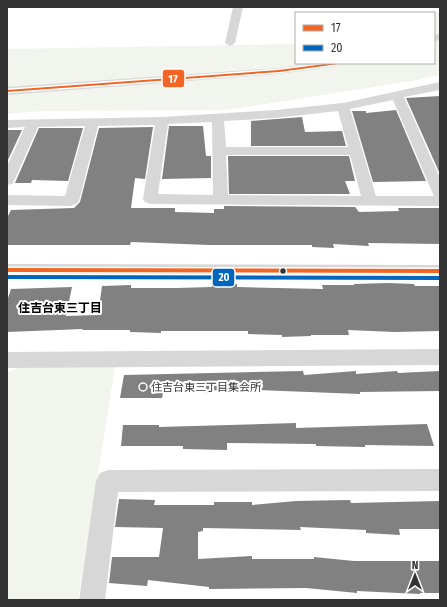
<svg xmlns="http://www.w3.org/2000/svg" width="447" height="607" viewBox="0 0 447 607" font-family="'Fira Sans Condensed','Noto Sans JP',sans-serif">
	<rect width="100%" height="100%" fill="#fff"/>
	<path fill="#f1f5ed" d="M440,12V75L418,80L226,110L42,111L7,114V49L296,44V63H434V13Z
		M20,366L115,367L78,600H7V373Z"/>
	<path fill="#818181" d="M440,96V174L406,98Z
		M396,110L426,181L373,182L352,111H366V113Z
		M302,117L305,132L342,131L346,146H251V121Z
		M169,126H203L206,156H211V178L162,179Z
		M153,127L145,179L135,178L131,208H175V212L214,213V209H224V206L355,207L359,212L399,211L398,208H440V244L368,243L369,246L333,244L334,248L312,247V245H209L131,242L130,245H7V218L11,210L74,208L80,202L99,128Z
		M39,128H83L68,181L32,180L31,183H15Z
		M7,130H22L7,162Z
		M228,156H349L355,181H345L350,194H229Z
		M388,283L414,284L415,286H440V331L394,332L348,330L349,335H311V336L282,337V335L248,334V331H161V333L130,332V330H82L83,329L7,332V301L11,289L72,287L66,316L98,315L102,286L131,285V288H177L212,287V284H237V287L323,289L322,285H354V284Z
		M303,371L304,375L356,371V374L397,371L398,373L440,371V391L360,392V394L257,390V392L209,390V393H163L162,398H120L124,375Z
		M296,423V428L427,424L434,446L365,445V447L316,446V444L227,443V450L183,449V446H121L123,425H159V427Z
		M119,499L155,500L154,505H214V502H252V505L296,501L350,500L351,503L440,501V529H399L400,535L366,533V530L300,527L301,530L203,528V531L198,532V559L252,556V559H314V557L354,561H440V593H420V594L357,591V593L306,588L209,589V587L148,580L147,586L109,583L112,557H159L163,528L115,527Z"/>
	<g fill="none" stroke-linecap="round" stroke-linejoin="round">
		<path fill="#d7d7d7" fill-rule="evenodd" d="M233,7H243L235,43L230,46L225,43Z
			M440,34V40L434,41V35Z
			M314,63H345L339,66L279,74L7,95V87L279,68Z
			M440,82V90L404,97L440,178V206L150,204L145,202L143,199L155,125L98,126L79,201L76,204L71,206L7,205V195L65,196L85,126L38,127L14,181L12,184L7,185V166L25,127L7,128V120L162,117L276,110L343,103ZM393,100L433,194L434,196H376L350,109ZM338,111L348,147H226L224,121L276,118ZM212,122L213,195L158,194L168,124ZM226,155H350L361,196L228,195Z
			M7,264L440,265V277L7,276Z
			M440,349V365L7,368V352Z
			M440,469V491L118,492L105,600H79L96,481L100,473L108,470Z"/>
		<g stroke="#fff" stroke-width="3">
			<path id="bus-1" d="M332,63H341L339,64L279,72L7,92V90L279,70Z
				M7,268L440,269V273L7,272Z"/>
		</g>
		<g stroke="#fff" stroke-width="3">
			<path id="bus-2" d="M7,275L440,276V280L7,279Z"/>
		</g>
		<use href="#bus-1" fill="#f26522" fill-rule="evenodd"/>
		<use href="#bus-2" fill="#0065bd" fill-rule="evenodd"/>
	</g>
	<circle fill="#333" stroke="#fff" stroke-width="1.5" cx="283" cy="271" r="3.5"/>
	<circle fill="#7a7a7a" stroke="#fff" stroke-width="1.5" cx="143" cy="387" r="4"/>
	<g text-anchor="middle" stroke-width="4" stroke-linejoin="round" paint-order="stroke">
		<g font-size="11" fill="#333" stroke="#fff" text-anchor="start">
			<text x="151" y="391">住吉台東三丁目集会所</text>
		</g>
		<g font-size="12" font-weight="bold" fill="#000" stroke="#fff">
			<text x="60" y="312">住吉台東三丁目</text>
		</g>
	</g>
	<g stroke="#fff" stroke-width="1.5">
		<rect x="162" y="69" width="23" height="19" rx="4" fill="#f26522"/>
		<rect x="212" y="268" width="23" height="19" rx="4" fill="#0065bd"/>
	</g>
	<g font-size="11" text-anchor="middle" font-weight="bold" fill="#fff">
		<text x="173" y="83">17</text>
		<text x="224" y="281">20</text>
	</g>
	<rect width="447" height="607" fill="none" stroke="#333333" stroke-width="16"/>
	<rect x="295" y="12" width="140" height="52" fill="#ffffff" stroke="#adadad"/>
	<rect x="303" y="25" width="20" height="6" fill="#f26522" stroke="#adadad"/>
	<text x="331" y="32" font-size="12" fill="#333333">17</text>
	<rect x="303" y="45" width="20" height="6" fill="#0065bd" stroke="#adadad"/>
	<text x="331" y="52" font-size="12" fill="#333333">20</text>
	<g transform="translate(415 575)" stroke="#ffffff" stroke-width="3" paint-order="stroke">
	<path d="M0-3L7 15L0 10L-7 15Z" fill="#333333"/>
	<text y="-6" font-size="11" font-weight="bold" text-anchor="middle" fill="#333333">N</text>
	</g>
</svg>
